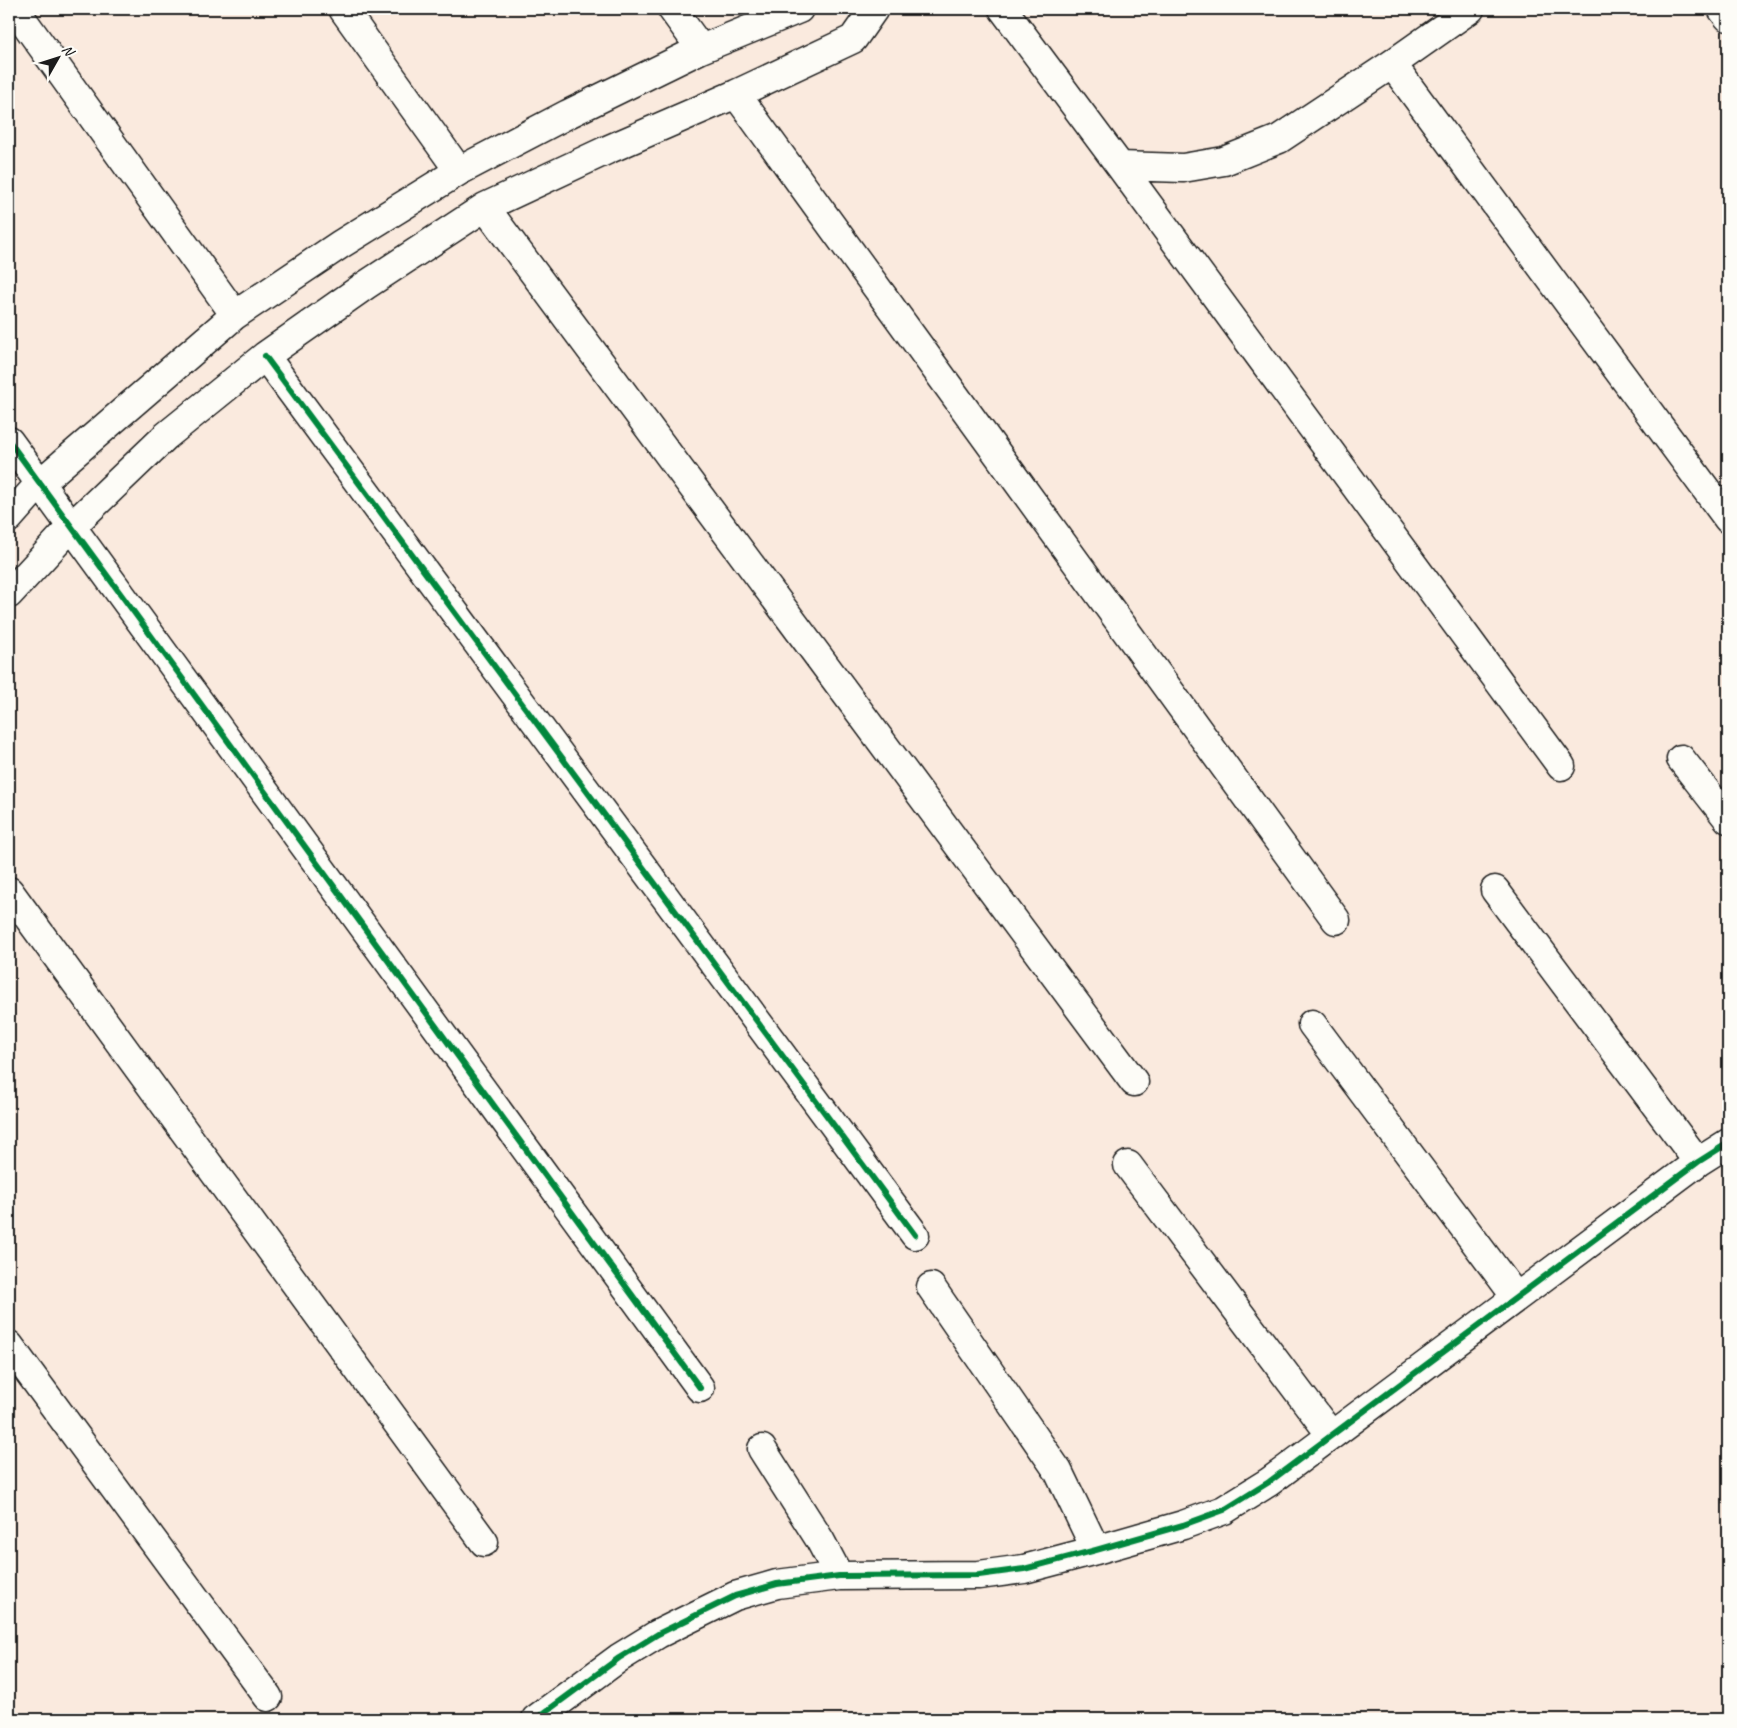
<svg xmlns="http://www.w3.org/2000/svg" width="1737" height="1728" viewBox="0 0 1737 1728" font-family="Caveat,sans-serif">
	<rect width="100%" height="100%" fill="#faeade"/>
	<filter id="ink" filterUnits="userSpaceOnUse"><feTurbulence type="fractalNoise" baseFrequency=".02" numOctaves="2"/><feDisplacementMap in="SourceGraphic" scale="10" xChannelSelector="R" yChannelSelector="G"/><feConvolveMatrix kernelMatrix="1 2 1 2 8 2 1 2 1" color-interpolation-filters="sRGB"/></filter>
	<g filter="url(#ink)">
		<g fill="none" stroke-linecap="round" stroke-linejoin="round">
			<g stroke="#1c1c1c" stroke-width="31">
				<path id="minor" d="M15,9L235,315
					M343,9L459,171
					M672,9L701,49
					M1003,9L1120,166L1561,766
					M1722,9L1728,17
					M1392,64L1728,519
					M736,94L1336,920
					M1120,166L1183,168L1224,161L1279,139L1392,64L1470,9
					M485,207L1134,1082
					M265,356L915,1235
					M9,441L700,1388
					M9,518L39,484L235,315L341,244L459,171L568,114L701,49L799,9
					M9,594L71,527L166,436L265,356L366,285L485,207L607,150L736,94L853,39L874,9
					M1681,759L1728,819
					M1495,890L1698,1162
					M9,891L484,1542
					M1312,1024L1516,1297
					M1128,1165L1331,1435
					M931,1287L1058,1471L1096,1550
					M9,1345L268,1697
					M762,1449L820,1540L839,1576
					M536,1719L619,1658L658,1634L735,1596L777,1584L839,1576L979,1575L1024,1569L1096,1550L1183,1525L1224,1510L1269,1482L1698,1162L1728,1143"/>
			</g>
			<use href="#minor" stroke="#fdfcf7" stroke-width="28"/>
			<g stroke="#fdfcf7" stroke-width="9">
				<path id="cycleway" d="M265,356L915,1235
					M9,441L700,1388
					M536,1719L619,1658L658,1634L735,1596L777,1584L839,1576L979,1575L1024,1569L1096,1550L1183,1525L1224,1510L1269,1482L1698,1162L1728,1143"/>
			</g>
			<use href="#cycleway" stroke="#00873e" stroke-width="6"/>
		</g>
	</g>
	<rect width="1737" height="1728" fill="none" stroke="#fdfcf7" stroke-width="30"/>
	<rect x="15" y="15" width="1707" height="1698" fill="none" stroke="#1c1c1c" stroke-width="2" filter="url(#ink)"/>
	<g transform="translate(58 58) rotate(51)" stroke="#fdfcf7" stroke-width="4" paint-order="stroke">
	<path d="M0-4L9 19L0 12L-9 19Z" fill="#1c1c1c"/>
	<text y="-8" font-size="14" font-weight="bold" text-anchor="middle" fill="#1c1c1c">N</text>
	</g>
</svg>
